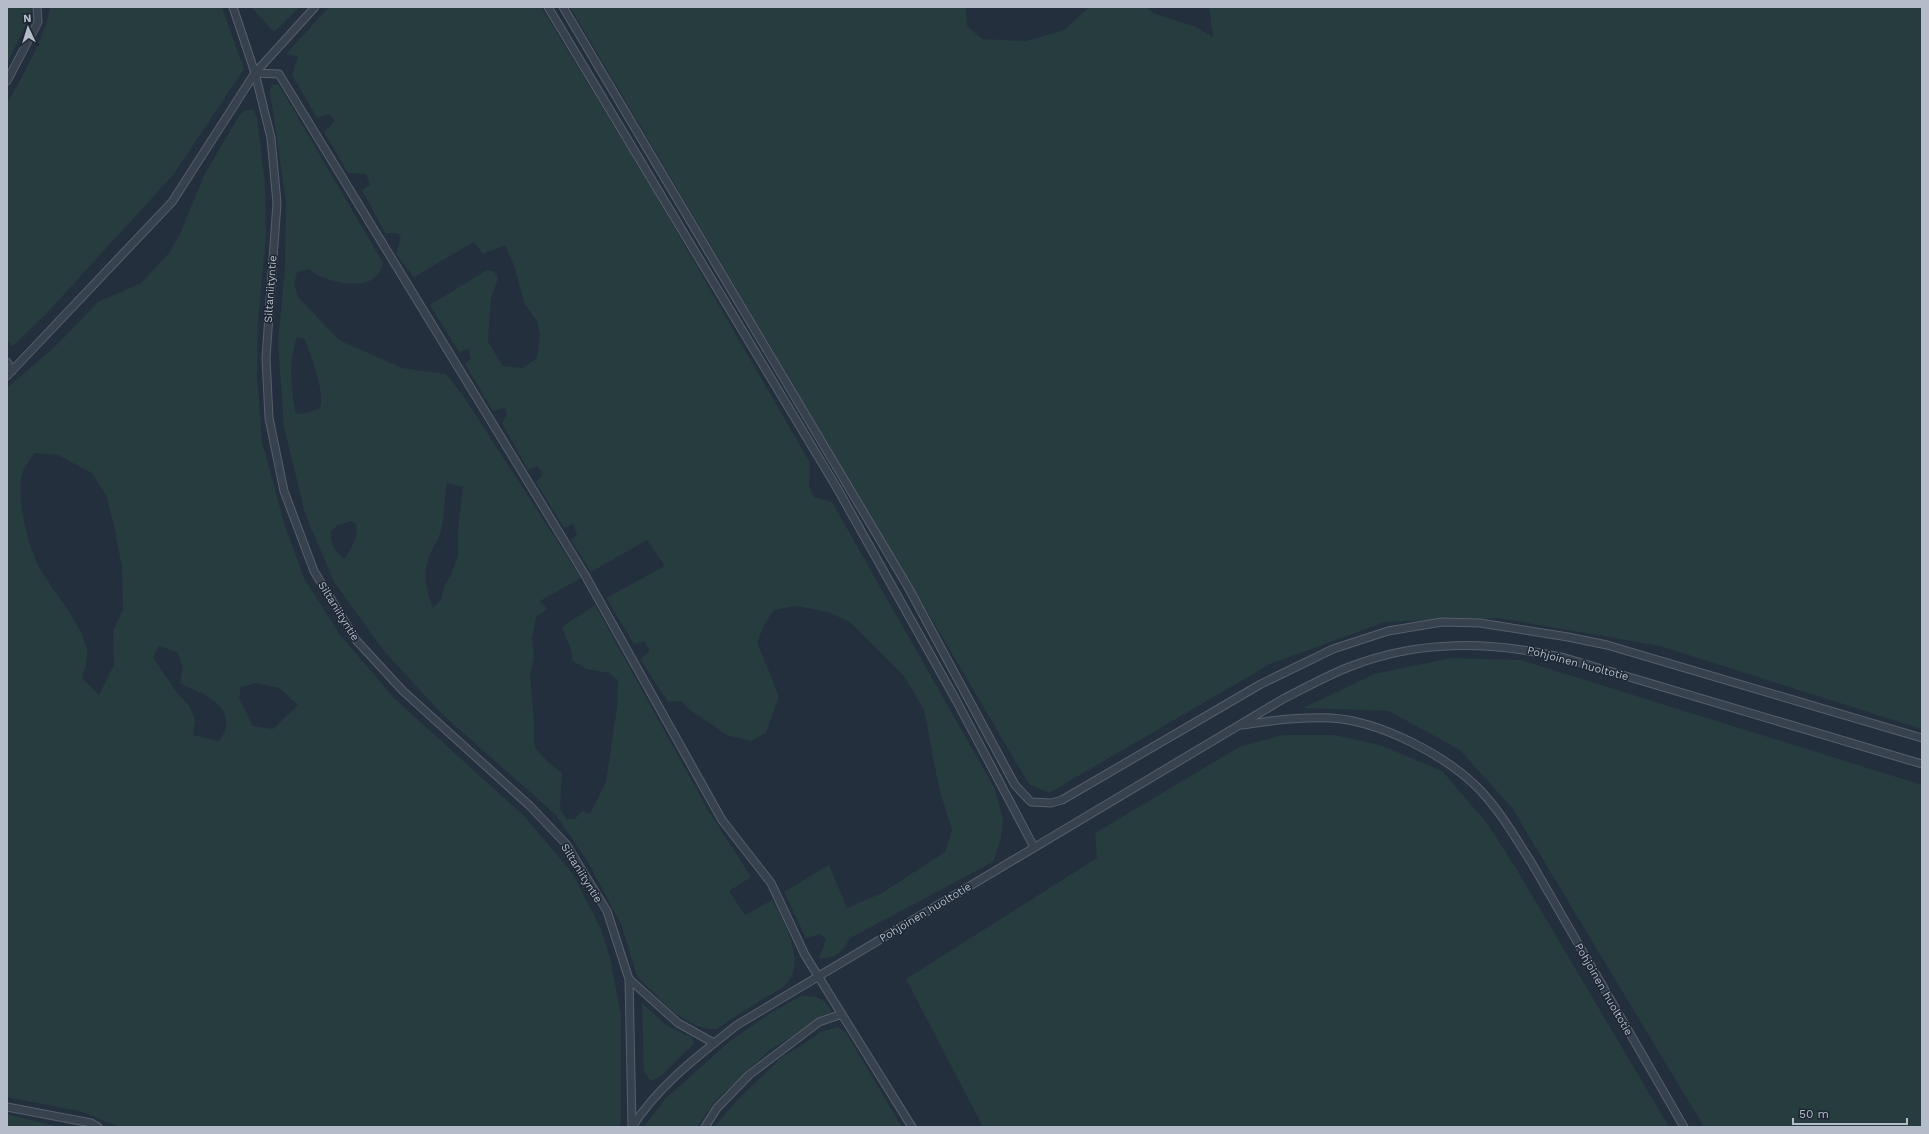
<svg xmlns="http://www.w3.org/2000/svg" width="1929" height="1134" viewBox="0 0 1929 1134" font-family="'Work Sans',sans-serif">
	<rect width="100%" height="100%" fill="#242f3e"/>
	<path fill="#263c3f" fill-rule="evenodd" d="M7,7H32L29,18L7,64Z
		M50,7H222L244,69L173,175L46,314L13,346L7,341V104C22,77 45,38 50,7Z
		M251,7H300L274,32Z
		M329,7H541L651,187L810,463L809,486L814,497L832,502L995,789L1003,820L1001,838L993,862L850,938C842,952 837,959 819,958L826,939L820,934L806,938L784,892L829,865L847,908L882,893L945,852L952,830L939,788L924,710L904,676L850,622L828,612L796,606L774,610L765,623L757,642L779,696L766,733L751,741L727,735L687,708L681,701L668,702L640,659L650,651L644,641L634,644L606,598L665,566L647,540L591,572L571,540L577,535L573,524L564,528L536,482L543,474L537,466L528,470L502,423L507,415L505,408L493,411L465,364L471,358L468,349L459,352L430,305L487,270L494,271L498,278L491,299L488,342L503,366L522,368L537,358L540,337L537,321L524,303L515,268L505,245L483,254L474,242L414,277L396,254L401,236L397,233H385L362,190L370,185L366,174L348,173L324,132L335,121L328,114L317,118L292,75L298,57L286,54Z
		M570,7H966L967,26L982,39L1026,41L1064,30L1089,7H1146L1155,14L1194,26L1213,37L1209,7H1922V729L1660,646L1498,618L1385,622L1270,664L1049,793L1029,784Z
		M272,84L279,85L383,263C379,295 325,284 309,269L297,272L294,285L299,298L339,340L402,368L446,374L464,397L581,578L540,601L547,609L536,617L532,638L534,657L530,675L534,722V742L536,749L547,761L562,773L560,809L566,819H575L582,811L590,814L606,782L617,707L618,680L609,673L586,669L573,661L570,647L562,627L595,605L708,810L751,877L729,891L745,915L772,900C784,920 807,963 786,984C781,990 772,993 766,997C749,1008 733,1018 717,1029H708L697,1026L673,1012L637,976L621,924L588,862L556,815L443,715L384,651L334,582L305,513L284,427L278,344L285,267L286,202L270,91ZM297,337L305,339C311,358 325,389 320,408L308,413L296,414C291,389 288,362 297,337ZM447,483L463,487L458,530V556L451,575L444,587L441,600L433,608C427,592 422,574 429,557C433,546 440,538 442,526C445,512 444,497 447,483ZM352,521L356,524C359,535 351,550 344,559C335,551 329,543 331,531L338,525Z
		M245,110H253L257,118L265,182L266,236L258,320L257,375L262,442L285,526L304,578L340,635L395,699L524,816L573,874L601,929L610,958L621,1015V1122L619,1127H120L83,1112L7,1097V388L58,344L98,302L141,283L169,253L180,234L204,175L239,116ZM35,453L58,455L92,473L106,495L115,530L122,568L123,609L113,631L114,665L99,695L82,678C85,669 88,660 87,651C85,629 55,593 43,574C29,552 14,495 23,471C26,465 31,458 35,453ZM159,646L177,652L183,667L180,683C197,692 230,701 226,727C226,732 221,737 219,741L193,735L195,720L190,707L175,690L153,657ZM255,683L279,688L298,705L273,729L253,726L239,698L241,687Z
		M1451,658L1521,660L1922,785V1127H1704L1512,808L1460,750L1389,711L1303,708L1374,674Z
		M1283,735H1334L1380,745L1442,771L1487,823L1517,870L1669,1127H983L906,979L1097,858L1095,833L1241,746Z
		M801,996C818,996 823,997 832,1012L770,1050L716,1100L697,1127H644L665,1099L730,1041L772,1012Z
		M642,1003L666,1025L692,1038L694,1043L661,1076L651,1081L644,1072Z
		M838,1027L846,1033L902,1127H714L737,1100L783,1056L804,1044L820,1032Z
		M7,1114L59,1127H7Z"/>
	<g fill="none" stroke-linecap="round" stroke-linejoin="round">
		<g stroke="#565f6c" stroke-width="9">
			<path id="lane" d="M233,7L255,73L271,138L277,203L266,358L269,418L284,491L314,571L356,640L403,691L530,806L566,844L607,911L629,979L632,1126
				M548,7L837,488L956,700L1034,847
				M563,7L908,587L1015,785L1031,802L1051,803L1062,800L1261,684L1333,649L1388,631L1442,622L1480,623L1568,637L1607,645L1922,738
				M255,73L315,7
				M7,81L38,22L37,7
				M7,362L12,371
				M7,376L172,202L255,73L279,74L585,575L722,820L771,883L805,955L912,1127
				M1243,725C1273,720 1301,717 1331,718C1380,721 1446,755 1480,790C1500,811 1515,837 1531,862L1684,1127
				M629,979L678,1023L714,1043
				M7,1107L91,1123L98,1127
				M632,1127C659,1085 699,1055 737,1025L1283,699C1305,688 1326,676 1349,667C1420,639 1492,641 1565,658L1922,764
				M705,1127L717,1108L749,1075L819,1022L842,1014"/>
		</g>
		<use href="#lane" stroke="#38414e" stroke-width="7"/>
	</g>
	<g text-anchor="middle" stroke-width="3" stroke-linejoin="round" paint-order="stroke">
		<g font-size="11" fill="#b4bcc9" stroke="#1d2633">
			<text transform="translate(270 289) rotate(-86)" y="4">Siltaniityntie</text>
			<text transform="translate(339 611) rotate(58)" y="4">Siltaniityntie</text>
			<text transform="translate(1578 663) rotate(15)" y="4">Pohjoinen huoltotie</text>
			<text transform="translate(582 873) rotate(58)" y="4">Siltaniityntie</text>
			<text transform="translate(925 912) rotate(-31)" y="4">Pohjoinen huoltotie</text>
			<text transform="translate(1604 989) rotate(60)" y="4">Pohjoinen huoltotie</text>
		</g>
	</g>
	<rect width="1929" height="1134" fill="none" stroke="#b4bcc9" stroke-width="16"/>
	<g transform="translate(28 28) rotate(356)" stroke="#1d2633" stroke-width="3" paint-order="stroke">
	<path d="M0-3L7 15L0 10L-7 15Z" fill="#b4bcc9"/>
	<text y="-6" font-size="11" font-weight="bold" text-anchor="middle" fill="#b4bcc9">N</text>
	</g>
	<path d="M1793 1118v6h114v-6" fill="none" stroke="#b4bcc9" stroke-width="2"/>
	<text x="1799" y="1118" font-size="12" fill="#b4bcc9" stroke="#1d2633" stroke-width="3" paint-order="stroke">50 m</text>
</svg>
